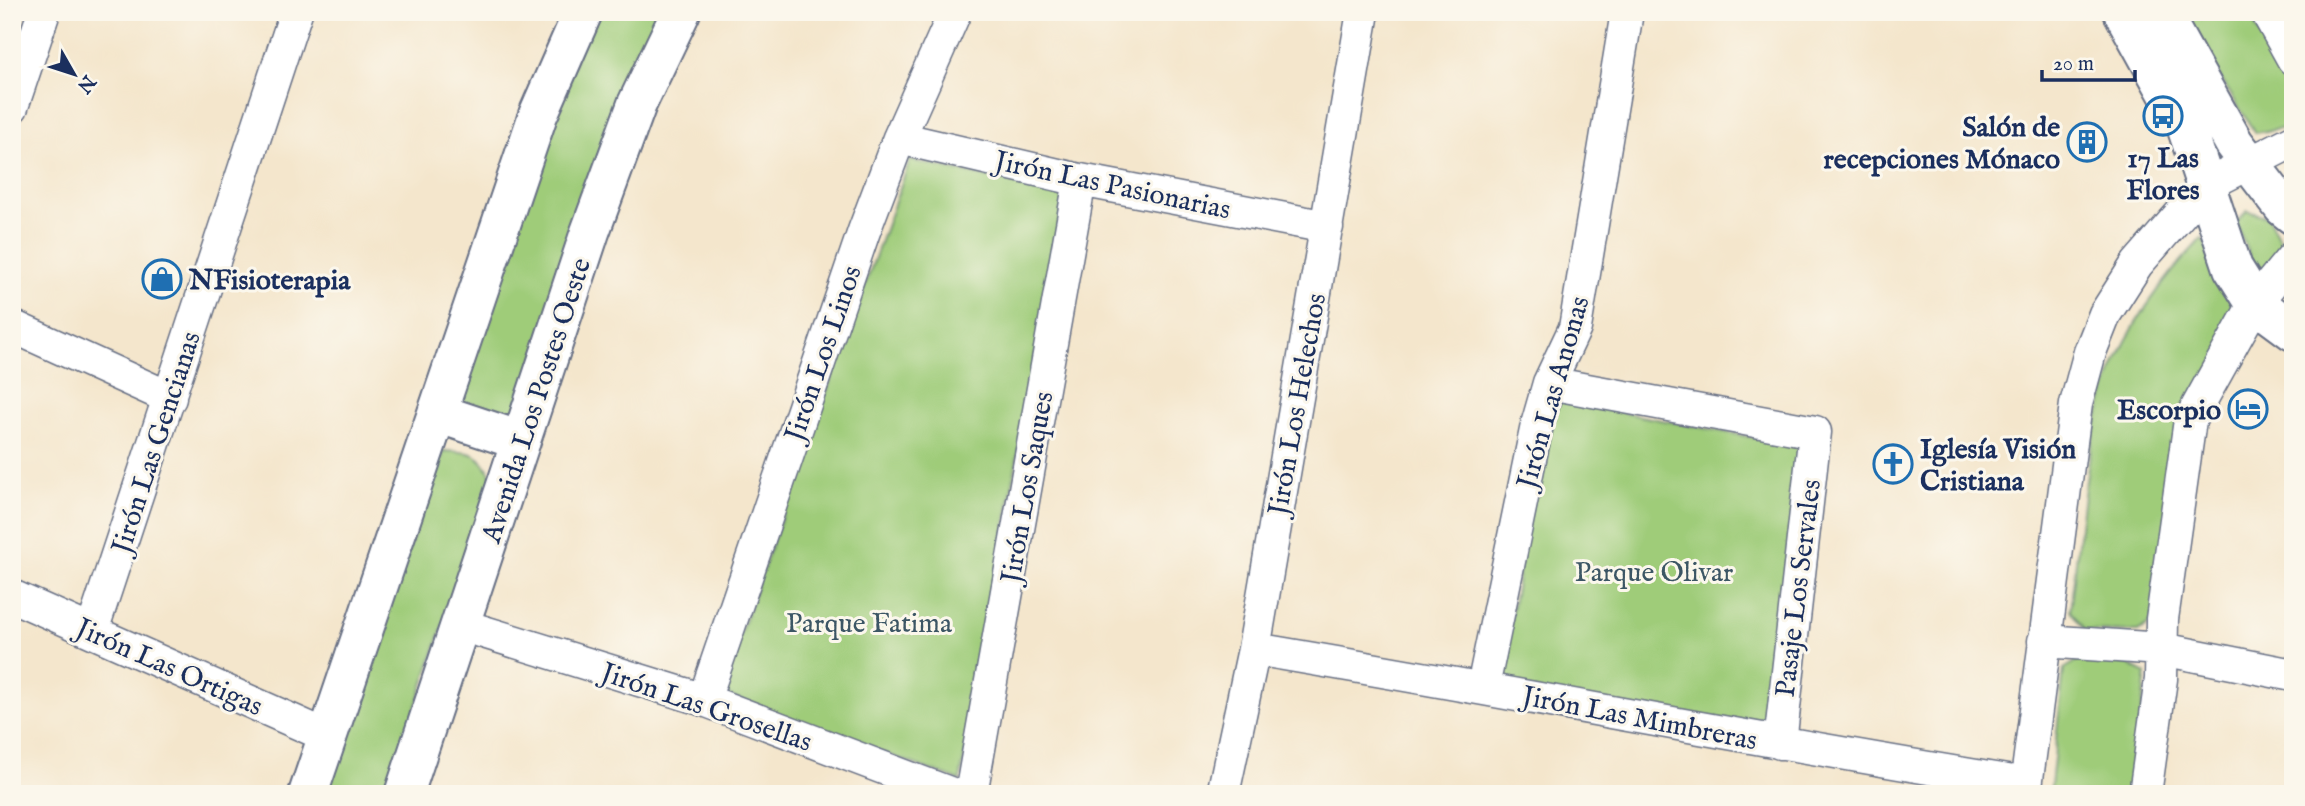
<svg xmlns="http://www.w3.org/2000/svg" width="2305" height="806" viewBox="0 0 2305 806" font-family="'IM FELL English',serif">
	<rect width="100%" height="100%" fill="#fbf7ec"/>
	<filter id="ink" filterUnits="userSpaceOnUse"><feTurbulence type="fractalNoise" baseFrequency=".0143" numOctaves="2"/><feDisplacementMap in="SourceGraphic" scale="14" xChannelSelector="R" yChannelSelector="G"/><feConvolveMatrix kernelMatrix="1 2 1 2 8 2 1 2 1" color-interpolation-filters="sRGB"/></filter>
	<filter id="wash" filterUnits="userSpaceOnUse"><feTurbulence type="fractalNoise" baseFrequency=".00686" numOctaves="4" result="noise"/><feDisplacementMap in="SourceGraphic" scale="28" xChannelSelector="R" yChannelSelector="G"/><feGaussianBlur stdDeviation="1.57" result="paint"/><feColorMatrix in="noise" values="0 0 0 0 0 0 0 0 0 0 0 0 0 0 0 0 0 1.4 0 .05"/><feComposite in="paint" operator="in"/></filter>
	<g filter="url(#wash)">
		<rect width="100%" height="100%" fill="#f4e6cc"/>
		<path fill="#9fcc79" stroke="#5d7e6c" stroke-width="2" d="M592,12H665L516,409L502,420L477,419L456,396Z
			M2179,12H2248L2293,97V127L2255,133Z
			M910,160L1064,194L960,781L719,692Z
			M2247,211L2267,216L2283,245L2281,264L2257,277L2236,222Z
			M2202,238L2238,314L2221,355L2152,622L2138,632L2085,631L2070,610C2081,533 2084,447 2111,374C2131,322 2165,277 2202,238Z
			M1550,399L1793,445L1803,455L1768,736L1499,683Z
			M444,451C470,452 481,451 492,478L387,794H321Z
			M2082,658L2129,665L2146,674L2131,794H2050L2064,669Z"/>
	</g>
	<g filter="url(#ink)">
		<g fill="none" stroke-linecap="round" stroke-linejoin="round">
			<g stroke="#676f84" stroke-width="35">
				<path id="minor" d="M2267,12L2293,59
					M12,107L44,12
					M899,138L1080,180L1327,227
					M12,326L170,398
					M1549,383L1815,432L1780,743
					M12,596L327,736
					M461,625L704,700L952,794
					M92,631L296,12
					M2044,641L2162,649L2293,675
					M1254,649C1512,692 1768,743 2026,784
					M1483,687L1537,425L1549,383L1575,328L1627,12
					M704,700L864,231L899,138L955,12
					M971,794L1080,180
					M1223,794L1254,649L1363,12
					M2025,794L2076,404L2090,352L2105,314L2137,264L2205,186L2293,141
					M2145,794L2161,679L2162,619L2190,420L2255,303L2293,257"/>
			</g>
			<g stroke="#676f84" stroke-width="42">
				<path id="major" d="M2123,12L2186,126L2233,268L2255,303L2293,331
					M2161,12L2234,143L2283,207L2293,215
					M437,413L521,441
					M308,794L538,115L583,12
					M404,794L590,232L637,104L681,12"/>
			</g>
			<use href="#minor" stroke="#fff" stroke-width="32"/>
			<use href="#major" stroke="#fff" stroke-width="38"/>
		</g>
	</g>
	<defs>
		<g id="bus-ring" transform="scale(2.0125)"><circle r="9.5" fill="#fbf7ec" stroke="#1f6fb2" stroke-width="1.5"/><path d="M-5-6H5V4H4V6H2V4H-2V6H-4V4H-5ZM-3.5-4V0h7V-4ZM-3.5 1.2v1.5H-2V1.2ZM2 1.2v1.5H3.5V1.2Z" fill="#1f6fb2"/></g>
		<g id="building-ring" transform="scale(2.0125)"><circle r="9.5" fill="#fbf7ec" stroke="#1f6fb2" stroke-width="1.5"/><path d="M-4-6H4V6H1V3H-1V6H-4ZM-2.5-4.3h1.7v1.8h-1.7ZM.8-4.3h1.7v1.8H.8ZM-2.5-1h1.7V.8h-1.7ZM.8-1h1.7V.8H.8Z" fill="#1f6fb2"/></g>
		<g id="shop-ring" transform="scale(2.0125)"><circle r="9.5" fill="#fbf7ec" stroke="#1f6fb2" stroke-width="1.5"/><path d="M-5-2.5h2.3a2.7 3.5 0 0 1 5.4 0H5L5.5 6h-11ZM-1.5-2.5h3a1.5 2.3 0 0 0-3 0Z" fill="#1f6fb2"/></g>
		<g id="hotel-ring" transform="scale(2.0125)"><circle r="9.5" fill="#fbf7ec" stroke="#1f6fb2" stroke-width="1.5"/><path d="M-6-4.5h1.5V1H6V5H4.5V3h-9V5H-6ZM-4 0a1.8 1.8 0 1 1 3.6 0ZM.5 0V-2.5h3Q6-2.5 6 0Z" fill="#1f6fb2"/></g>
		<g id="church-ring" transform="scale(2.0125)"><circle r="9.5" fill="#fbf7ec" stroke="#1f6fb2" stroke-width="1.5"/><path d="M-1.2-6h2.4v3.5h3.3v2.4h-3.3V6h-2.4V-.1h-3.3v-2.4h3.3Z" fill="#1f6fb2"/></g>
	</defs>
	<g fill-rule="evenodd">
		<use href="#bus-ring" x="2163" y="116"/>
		<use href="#building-ring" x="2087" y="142"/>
		<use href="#shop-ring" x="162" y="279"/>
		<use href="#hotel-ring" x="2248" y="409"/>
		<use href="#church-ring" x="1893" y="464"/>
	</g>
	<g text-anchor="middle" stroke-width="6" stroke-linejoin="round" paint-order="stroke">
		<g font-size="28" font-weight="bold" fill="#1b2f5e" stroke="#fbf7ec" text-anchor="end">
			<text x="2060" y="136">Salón de<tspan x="2060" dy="32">recepciones Mónaco</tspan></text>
			<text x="2163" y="167" text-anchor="middle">17 Las<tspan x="2163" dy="32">Flores</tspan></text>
			<text x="189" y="289" text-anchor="start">NFisioterapia</text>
			<text x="2221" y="419">Escorpio</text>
			<text x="1920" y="458" text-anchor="start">Iglesía Visión<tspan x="1920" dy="32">Cristiana</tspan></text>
		</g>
		<g font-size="28" fill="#1b2f5e" stroke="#fbf7ec">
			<text transform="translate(1113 184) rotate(12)" y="10">Jirón Las Pasionarias</text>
			<text transform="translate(822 353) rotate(-71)" y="10">Jirón Los Linos</text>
			<text transform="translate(1552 392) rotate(-74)" y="10">Jirón Las Anonas</text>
			<text transform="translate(535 400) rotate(-72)" y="10">Avenida Los Postes Oeste</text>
			<text transform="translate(1296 404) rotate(-80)" y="10">Jirón Los Helechos</text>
			<text transform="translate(155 442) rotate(-72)" y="10">Jirón Las Gencianas</text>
			<text transform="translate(1026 487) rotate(-80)" y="10">Jirón Los Saques</text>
			<text transform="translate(1797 588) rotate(-83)" y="10">Pasaje Los Servales</text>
			<text transform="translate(170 666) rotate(24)" y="10">Jirón Las Ortigas</text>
			<text transform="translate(707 706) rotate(19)" y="10">Jirón Las Grosellas</text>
			<text transform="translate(1640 717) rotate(11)" y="10">Jirón Las Mimbreras</text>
		</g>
		<g font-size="28" fill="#3c5665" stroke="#fbf7ec">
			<text x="1654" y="581">Parque Olivar</text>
			<text x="869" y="632">Parque Fatima</text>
		</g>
	</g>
	<rect width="2305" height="806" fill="none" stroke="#fbf7ec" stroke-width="42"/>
	<g transform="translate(74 74) rotate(129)" stroke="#fbf7ec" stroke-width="5" paint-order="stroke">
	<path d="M0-5L12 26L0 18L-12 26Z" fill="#1b2f5e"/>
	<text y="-10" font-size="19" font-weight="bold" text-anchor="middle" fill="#1b2f5e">N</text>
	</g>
	<path d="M2042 70v10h93v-10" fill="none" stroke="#1b2f5e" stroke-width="3.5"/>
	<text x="2053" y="70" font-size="21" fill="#1b2f5e" stroke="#fbf7ec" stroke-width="5" paint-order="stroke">20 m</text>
</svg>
